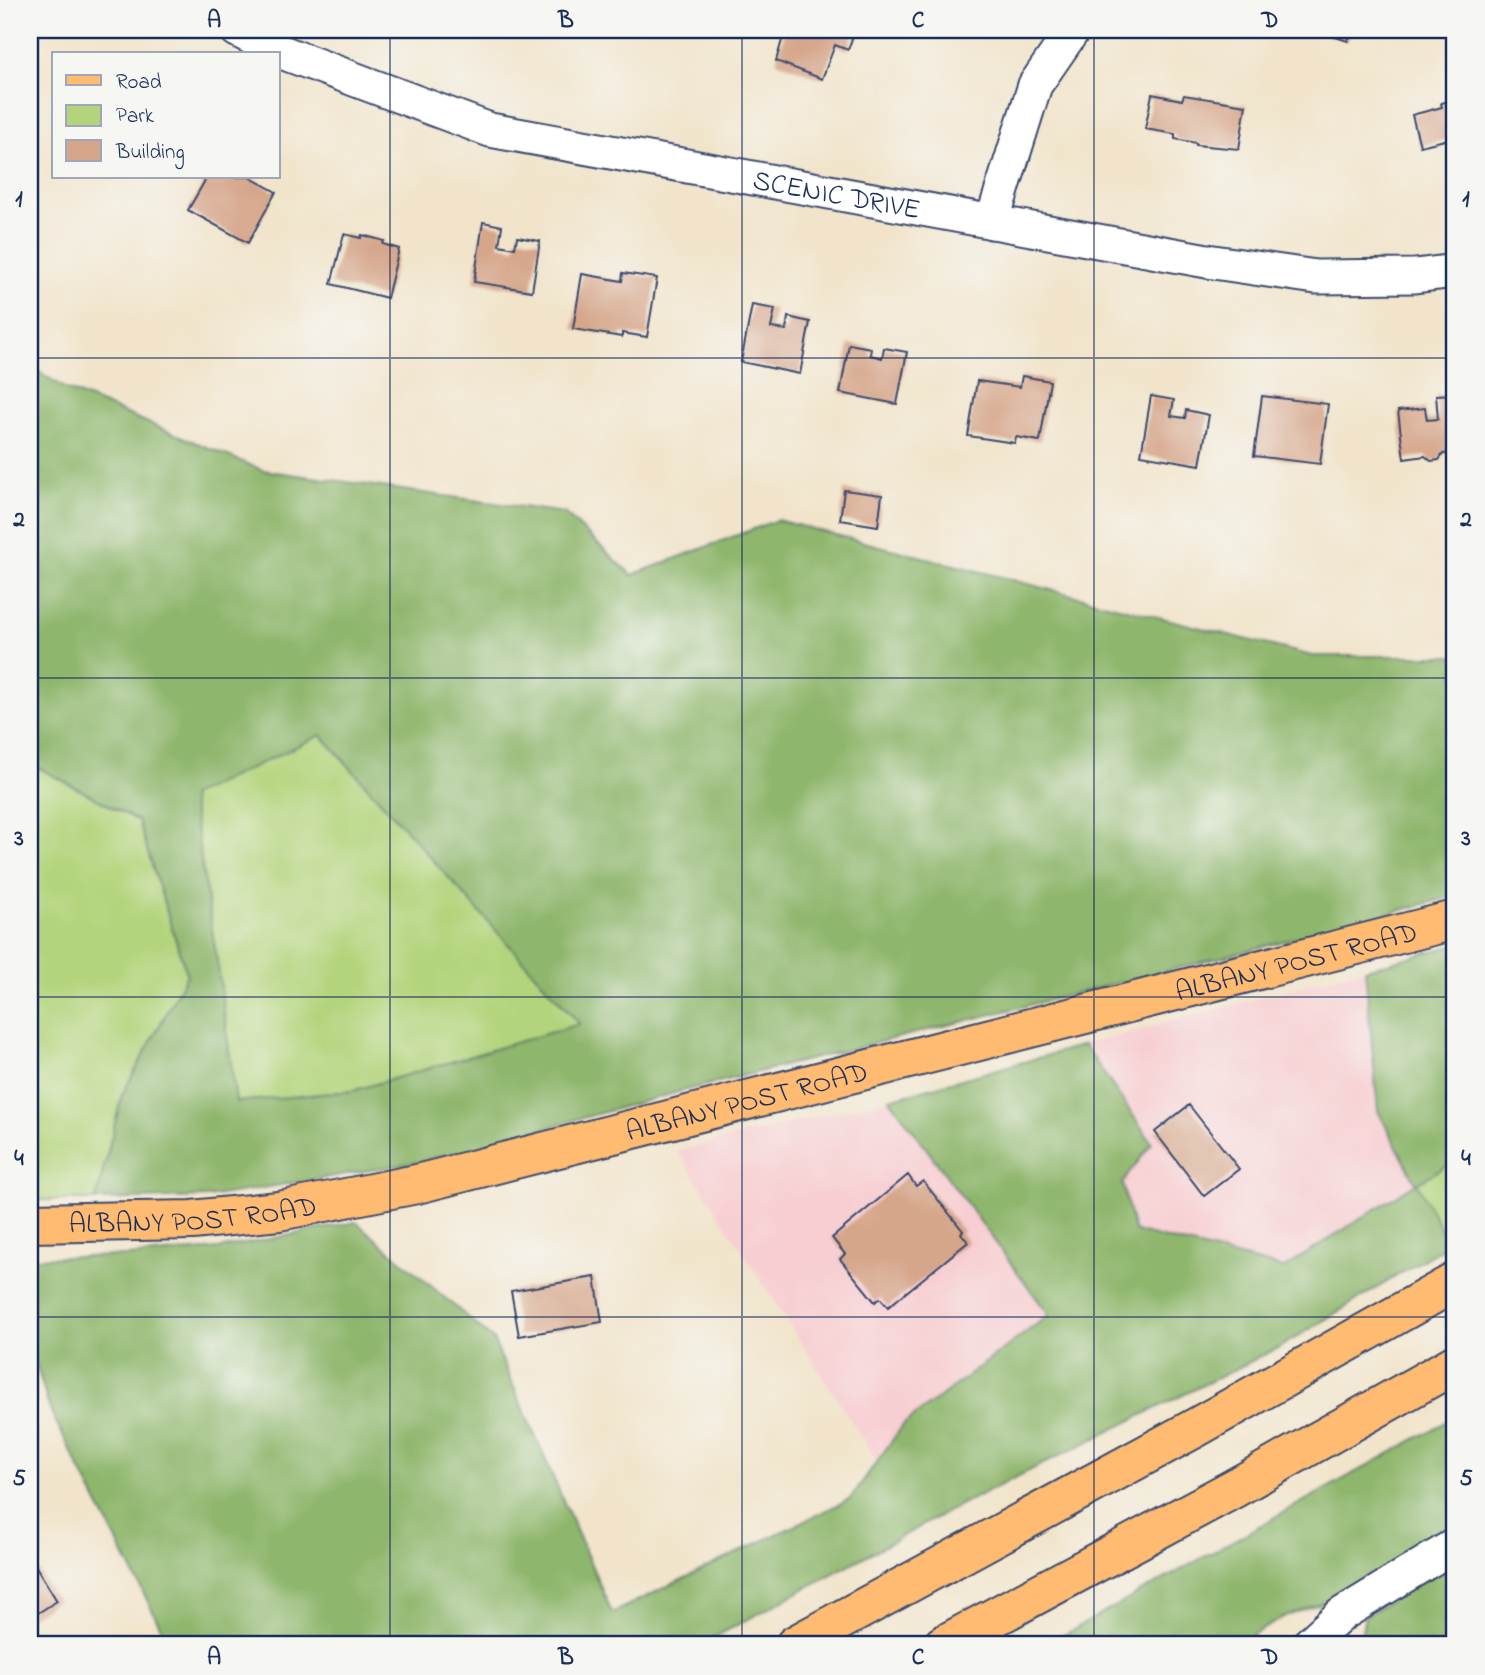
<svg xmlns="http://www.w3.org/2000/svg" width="1485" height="1675" viewBox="0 0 1485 1675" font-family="'Indie Flower',sans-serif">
	<rect width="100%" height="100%" fill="#f6f6f2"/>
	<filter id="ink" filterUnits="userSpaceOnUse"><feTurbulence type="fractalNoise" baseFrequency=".0143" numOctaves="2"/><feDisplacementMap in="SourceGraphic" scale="14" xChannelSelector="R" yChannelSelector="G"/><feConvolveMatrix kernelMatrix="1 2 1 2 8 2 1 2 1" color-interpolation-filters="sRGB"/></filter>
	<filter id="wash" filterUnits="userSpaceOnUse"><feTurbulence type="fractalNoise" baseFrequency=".00686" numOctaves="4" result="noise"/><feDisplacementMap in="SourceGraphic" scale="28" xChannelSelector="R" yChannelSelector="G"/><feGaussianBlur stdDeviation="1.57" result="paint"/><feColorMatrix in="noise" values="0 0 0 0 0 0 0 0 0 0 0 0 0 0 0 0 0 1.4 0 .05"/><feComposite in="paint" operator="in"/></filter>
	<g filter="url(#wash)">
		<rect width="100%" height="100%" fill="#f1e4cb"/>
		<path fill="#f7cfd2" d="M1365,969L1378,1111L1416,1183L1284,1268L1134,1231L1084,1045Z
			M890,1099L1050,1315L904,1424L877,1461L678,1151Z"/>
		<path fill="#b3d47c" stroke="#67826d" stroke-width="2" d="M321,734L580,1024L352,1091L236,1102L218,968L191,796Z
			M30,763L138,821L187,975L122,1095L96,1200H30Z
			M1455,1161V1239L1449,1244L1416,1183Z"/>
		<path fill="#8eb66c" stroke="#547265" stroke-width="2" fill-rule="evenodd" d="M30,366L66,389L262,470L564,513L632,575L777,520L1312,656H1455V896L1223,957L686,1090L419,1162L208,1197L96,1200L122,1095L187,975L138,821L30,763ZM321,735L579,1023V1024L352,1091L236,1102L218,968L191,796Z
			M1455,945V1161L1417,1183L1449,1244L1280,1347L960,1505L700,1645H170L50,1410L30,1344V1258L129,1256L219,1249L356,1222L493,1339L612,1613L850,1499L904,1424L1049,1315L890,1099L1084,1045L1152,1143L1122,1183L1134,1231L1284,1268L1416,1183L1378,1111L1365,969Z
			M1455,1417V1529L1335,1597L1283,1618L1253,1634L1254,1645H1046Z
			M1455,1563V1645H1359L1365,1616Z"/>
		<g id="blocks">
			<path fill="#d6a68a" d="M785,30H855L848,50L835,45L822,79L776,61Z
				M1313,30H1352L1348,41Z
				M1152,94L1182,100L1184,95L1246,105L1239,149L1196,145V143L1175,139V134L1145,129Z
				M1455,100V160H1454L1449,139L1420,146L1412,115L1442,107L1441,103Z
				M207,177H249L276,192L248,243L188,210Z
				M483,222L502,226L499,245L515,248L517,237L540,241L532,291L474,282Z
				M344,234L361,238L362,235L384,241L383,244L399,249L387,298L331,284Z
				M623,273L657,278L647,337L622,333V337L573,329L582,274L622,281Z
				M752,305L775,309L771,328L786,330L788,317L810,322L800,374L741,362Z
				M849,344L871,348L870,355L882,358L884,348L907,352L897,404L840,393Z
				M1022,376L1050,381L1040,441L1016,437L1015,443L968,436L977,381L1020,387Z
				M1455,394V453L1443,454L1439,460L1431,461L1425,456L1404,459L1398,411L1425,408L1427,420L1438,419L1436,395Z
				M1151,396L1174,400L1171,416L1185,418L1186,410L1209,415L1200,465L1141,455Z
				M1262,396L1328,404L1320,464L1254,456Z
				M844,490L882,495L878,526L840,520Z
				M1189,1105L1239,1169L1204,1196L1155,1132Z
				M908,1175L916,1186L923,1181L963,1231L961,1233L968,1242L888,1307L880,1298L875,1302L840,1259L845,1254L832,1238Z
				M595,1277L602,1322L519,1336L511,1291Z
				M35,1565L57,1601L30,1618V1569Z"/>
		</g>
	</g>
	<g filter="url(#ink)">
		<use href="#blocks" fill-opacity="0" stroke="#3b4a6e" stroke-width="2"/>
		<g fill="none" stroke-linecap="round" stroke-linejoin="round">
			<g stroke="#3b4a6e" stroke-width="37">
				<g id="minor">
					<path id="s1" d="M237,30L271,48L490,130L1207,261L1316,277L1415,276L1455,271"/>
					<path d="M992,222L1035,85L1073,30"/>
					<path d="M1308,1645L1342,1614L1455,1545"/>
				</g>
			</g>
			<g stroke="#3b4a6e" stroke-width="42">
				<g id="major">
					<path id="s2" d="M30,1223L192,1220L279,1211L417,1184L1455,920"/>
				</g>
			</g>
			<g stroke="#3b4a6e" stroke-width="42">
				<path id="highway" d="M795,1645L1197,1427L1455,1282
					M943,1645L1233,1489L1455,1364"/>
			</g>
			<use href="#minor" stroke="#fff" stroke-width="33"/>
			<use href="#major" stroke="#ffbb71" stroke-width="38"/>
			<use href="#highway" stroke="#ffbb71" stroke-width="38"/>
		</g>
	</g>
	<path fill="none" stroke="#1b2f5e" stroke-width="2" stroke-opacity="0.55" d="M390,30V1645M742,30V1645M1094,30V1645M30,358H1455M30,678H1455M30,997H1455M30,1317H1455"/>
	<g text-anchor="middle" stroke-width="5" stroke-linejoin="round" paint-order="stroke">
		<g font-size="28" fill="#1b2f5e" stroke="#f6f6f2">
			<text dy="10" stroke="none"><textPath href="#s1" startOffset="625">SCENIC DRIVE</textPath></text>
			<text dy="10" stroke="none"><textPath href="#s2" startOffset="1297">ALBANY POST ROAD</textPath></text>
			<text dy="10" stroke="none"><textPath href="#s2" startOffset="730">ALBANY POST ROAD</textPath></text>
			<text dy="10" stroke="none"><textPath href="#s2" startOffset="163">ALBANY POST ROAD</textPath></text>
		</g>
	</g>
	<rect width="1485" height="1675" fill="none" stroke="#f6f6f2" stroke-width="77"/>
	<rect x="52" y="52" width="228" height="126" fill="#f6f6f2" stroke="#9ea6b7" stroke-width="2"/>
	<rect x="66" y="75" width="35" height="10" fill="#ffbb71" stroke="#9ea6b7" stroke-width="2"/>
	<text x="116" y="88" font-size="21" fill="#1b2f5e">Road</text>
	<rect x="66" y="105" width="35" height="21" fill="#b3d47c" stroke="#9ea6b7" stroke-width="2"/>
	<text x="116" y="122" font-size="21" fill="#1b2f5e">Park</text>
	<rect x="66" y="140" width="35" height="21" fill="#d6a68a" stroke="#9ea6b7" stroke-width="2"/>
	<text x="116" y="158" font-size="21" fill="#1b2f5e">Building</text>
	<rect x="38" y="38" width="1408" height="1598" fill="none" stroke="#1b2f5e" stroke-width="2.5"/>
	<g font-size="23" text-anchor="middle" font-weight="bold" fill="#1b2f5e">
		<text x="214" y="27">A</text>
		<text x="566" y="27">B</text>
		<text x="918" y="27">C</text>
		<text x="1270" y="27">D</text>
		<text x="19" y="206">1</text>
		<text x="1466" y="206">1</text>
		<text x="19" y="526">2</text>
		<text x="1466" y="526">2</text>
		<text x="19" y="845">3</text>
		<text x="1466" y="845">3</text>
		<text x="19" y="1165">4</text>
		<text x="1466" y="1165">4</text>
		<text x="19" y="1485">5</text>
		<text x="1466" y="1485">5</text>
		<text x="214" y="1664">A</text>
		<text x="566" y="1664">B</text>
		<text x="918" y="1664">C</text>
		<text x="1270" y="1664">D</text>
	</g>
</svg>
